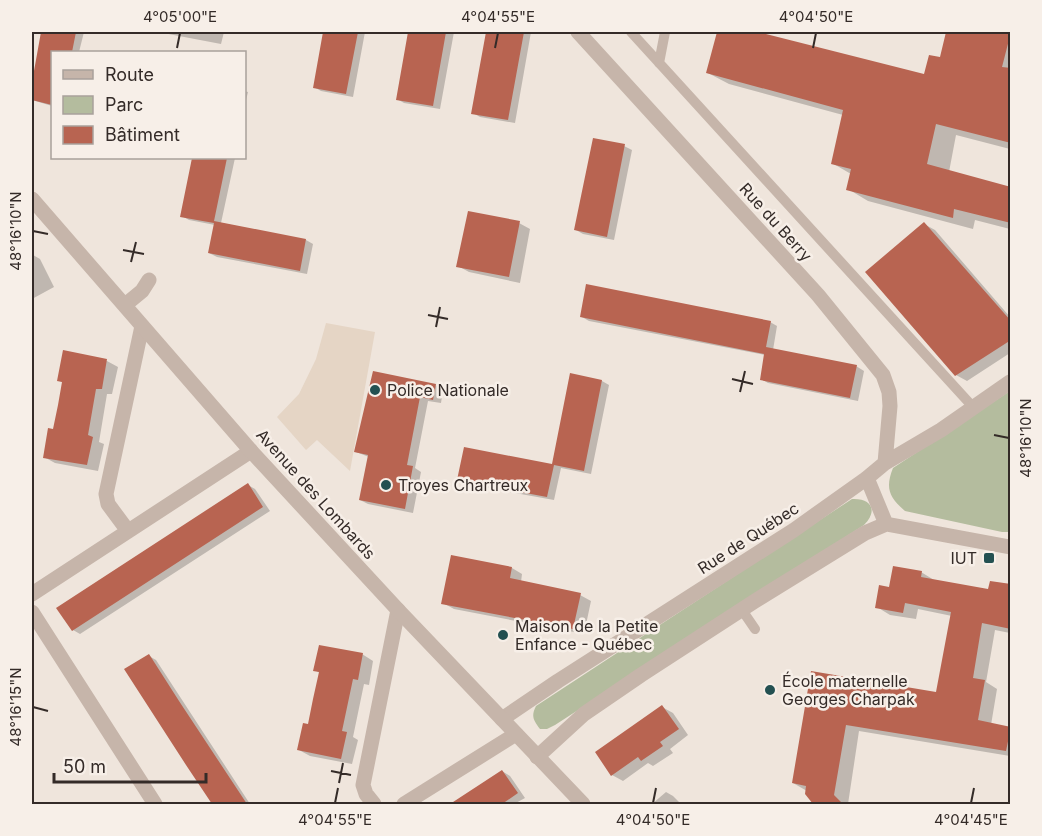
<svg xmlns="http://www.w3.org/2000/svg" width="1042" height="836" viewBox="0 0 1042 836" font-family="Inter,sans-serif">
	<rect width="100%" height="100%" fill="#efe5dc"/>
	<path fill="#b4bc9e" d="M1010,391V532H1002L905,511C889,497 885,488 893,468Z
		M852,499C872,498 878,511 864,525L555,725L547,729H540C533,720 531,716 536,706Z"/>
	<path fill="#e5d5c5" d="M326,323L375,332L350,471L317,440L306,450L277,417L299,394L316,359Z"/>
	<path fill="#0003" d="M42,32H84L79,52H52V106L32,100V90Z
		M158,32H224L221,44Z
		M325,32H365L353,97L321,91L314,87Z
		M410,32H454L440,109L404,103L397,99Z
		M487,32H531L515,123L480,117L473,113Z
		M719,32H751L925,76L941,58L948,32H1010V149L956,135L949,172L1010,188V229L975,220L973,229L868,201L848,189L851,174L832,163L843,115L729,84L708,73Z
		M244,91L248,92L244,108Z
		M624,146L632,150L614,240L583,234L576,230Z
		M194,158H235L221,223L306,240L313,244L307,274L217,257L209,253L215,225L189,220L182,216Z
		M519,223L530,229L520,283L469,272L458,266Z
		M924,224L935,230L1010,317V353L967,381L956,375Z
		M33,255L40,259L54,287L32,299Z
		M582,317L770,322L777,326L773,350L856,366L864,371L858,401L768,383L761,379L765,355L589,321Z
		M64,352L107,361L118,367L112,394H107L99,442L104,444L98,471L55,463L44,457L54,431L63,383L59,380Z
		M374,373L435,385L443,390L441,403L428,401L415,468L421,472L413,513L368,504L360,500L369,457L356,452Z
		M571,375L602,381L609,385L591,474L561,468L554,500L466,484L459,480L553,466Z
		M248,485L255,489L270,511L80,634L73,630Z
		M452,556L512,568L522,574L521,582L580,595L591,601L584,634L454,609L443,603Z
		M921,572L934,580L989,591L1010,585V633L995,630L986,682L997,689L991,725L1010,729V756L859,731L848,804H815L806,794L807,791L793,783L813,672L938,694L952,616L918,609L916,619L890,615L877,607L891,588Z
		M362,654L373,661L369,685L364,684L353,737L358,740L352,764L310,756L299,750L309,726L320,673L315,670Z
		M149,656L156,660L250,804H214L126,670Z
		M662,707L673,713L688,735L670,749L673,753L653,766L648,763L623,781L612,775Z
		M502,771L510,776L525,798L514,804H452Z
		M666,792L673,796L681,804H652Z"/>
	<path fill="#b86451" d="M41,32H76L72,52H52V105L32,100V82Z
		M323,32H358L346,94L313,88Z
		M408,32H446L433,106L396,100Z
		M486,32H524L508,120L471,114Z
		M717,32H758L924,74L929,55L940,57L946,32H1011L1002,67L1011,68V143L936,124L927,164L1011,187V223L954,209L953,218L846,190L851,169L831,164L843,110L706,73Z
		M593,138L625,144L607,237L574,230Z
		M192,158H227L214,221L306,239L300,271L208,253L214,223L180,217Z
		M468,211L520,221L509,277L456,267Z
		M924,222L1011,321V340L955,376L865,272Z
		M586,284L771,321L766,347L857,365L850,398L760,380L764,354L580,317Z
		M63,350L107,359L102,389H96L88,435L93,437L87,465L43,458L48,428L53,429L58,405L62,382L57,381Z
		M373,371L436,384L433,400L420,397L407,465L413,466L405,509L359,500L368,455L354,452Z
		M570,373L602,380L584,471L554,465L547,497L457,480L464,447L552,464Z
		M248,483L263,507L72,631L56,608Z
		M451,555L512,567L510,578L581,593L573,629L441,604Z
		M893,566L922,571L921,577L988,589L990,581L1011,584V629L982,623L973,678L985,680L978,720L1011,727L1006,751L846,725L834,795L843,804H813L805,794L806,786L792,783L811,671L936,692L951,612L905,603L903,613L875,608L879,585L889,587Z
		M319,645L363,653L358,680L353,679L342,731L347,732L341,759L297,750L303,723L308,724L313,699L319,672L313,671Z
		M149,654L179,701L247,804H212L186,765L124,669Z
		M662,705L679,729L660,742L663,746L641,761L638,757L611,776L595,752Z
		M502,770L518,793L502,804H450Z"/>
	<g fill="none" stroke-linecap="round" stroke-linejoin="round">
		<path stroke="#c6b5aa" stroke-width="10" d="M631,32L973,407
			M659,63L665,32
			M742,610L755,629"/>
		<path stroke="#c6b5aa" stroke-width="15" d="M578,32L818,295L883,375L889,392L890,406L885,463
			M125,305L142,291L149,280
			M867,478L886,524
			M128,531L108,504L106,494L142,326
			M32,594L251,451
			M32,612L155,804
			M502,719L558,681L794,530L867,478L885,463L941,430L1010,382
			M537,757L584,714L641,675L755,601L865,533L886,524L1010,547
			M374,804L366,794L363,785L398,610
			M404,804L516,734"/>
		<path stroke="#c6b5aa" stroke-width="15" d="M32,199L251,451L398,610L583,804"/>
	</g>
	<path fill="none" stroke="#342b28" stroke-width="2" d="M177,48L180,33M495,48L498,33M813,48L816,33M33,231L48,234M123,250L144,254M131,262L136,242M428,315L448,319M436,327L440,307M732,379L753,384M740,392L745,371M994,435L1009,438M33,707L48,711M331,771L351,775M339,783L343,763M335,803L338,788M653,803L656,788M971,803L974,788"/>
	<g fill="#235051" stroke="#f7efe8" stroke-width="2">
		<circle cx="375" cy="390" r="6"/>
		<circle cx="386" cy="485" r="6"/>
		<rect x="983" y="552" width="12" height="12" rx="3"/>
		<circle cx="503" cy="635" r="6"/>
		<circle cx="770" cy="690" r="6"/>
	</g>
	<g text-anchor="middle" stroke-width="5" stroke-linejoin="round" paint-order="stroke">
		<g font-size="16" fill="#342b28" stroke="#f7efe8">
			<text transform="translate(776 222) rotate(48)" y="6">Rue du Berry</text>
			<text transform="translate(316 494) rotate(48)" y="6">Avenue des Lombards</text>
			<text transform="translate(748 538) rotate(-33)" y="6">Rue de Québec</text>
		</g>
		<g font-size="16" fill="#342b28" stroke="#f7efe8" text-anchor="start">
			<text x="387" y="396">Police Nationale</text>
			<text x="398" y="491">Troyes Chartreux</text>
			<text x="977" y="564" text-anchor="end">IUT</text>
			<text x="515" y="632">Maison de la Petite<tspan x="515" dy="18">Enfance - Québec</tspan></text>
			<text x="782" y="687">École maternelle<tspan x="782" dy="18">Georges Charpak</tspan></text>
		</g>
	</g>
	<rect width="1042" height="836" fill="none" stroke="#f7efe8" stroke-width="66"/>
	<rect x="51" y="51" width="195" height="108" fill="#f7efe8" stroke="#a9a19b" stroke-width="1.5"/>
	<rect x="63" y="70" width="30" height="9" fill="#c6b5aa" stroke="#a9a19b" stroke-width="1.5"/>
	<text x="105" y="81" font-size="18" fill="#342b28">Route</text>
	<rect x="63" y="96" width="30" height="18" fill="#b4bc9e" stroke="#a9a19b" stroke-width="1.5"/>
	<text x="105" y="111" font-size="18" fill="#342b28">Parc</text>
	<rect x="63" y="126" width="30" height="18" fill="#b86451" stroke="#a9a19b" stroke-width="1.5"/>
	<text x="105" y="141" font-size="18" fill="#342b28">Bâtiment</text>
	<path d="M54 773v9h152v-9" fill="none" stroke="#342b28" stroke-width="3"/>
	<text x="63" y="773" font-size="18" fill="#342b28" stroke="#f7efe8" stroke-width="4.5" paint-order="stroke">50 m</text>
	<rect x="33" y="33" width="976" height="770" fill="none" stroke="#342b28" stroke-width="2"/>
	<g font-size="15" text-anchor="middle" fill="#342b28">
		<text x="180" y="22">4°05'00"E</text>
		<text x="498" y="22">4°04'55"E</text>
		<text x="816" y="22">4°04'50"E</text>
		<text transform="translate(16 231) rotate(-90)" y="5">48°16'10"N</text>
		<text transform="translate(1026 438) rotate(-90)" y="5">48°16'10"N</text>
		<text transform="translate(16 707) rotate(-90)" y="5">48°16'15"N</text>
		<text x="335" y="825">4°04'55"E</text>
		<text x="653" y="825">4°04'50"E</text>
		<text x="971" y="825">4°04'45"E</text>
	</g>
</svg>
